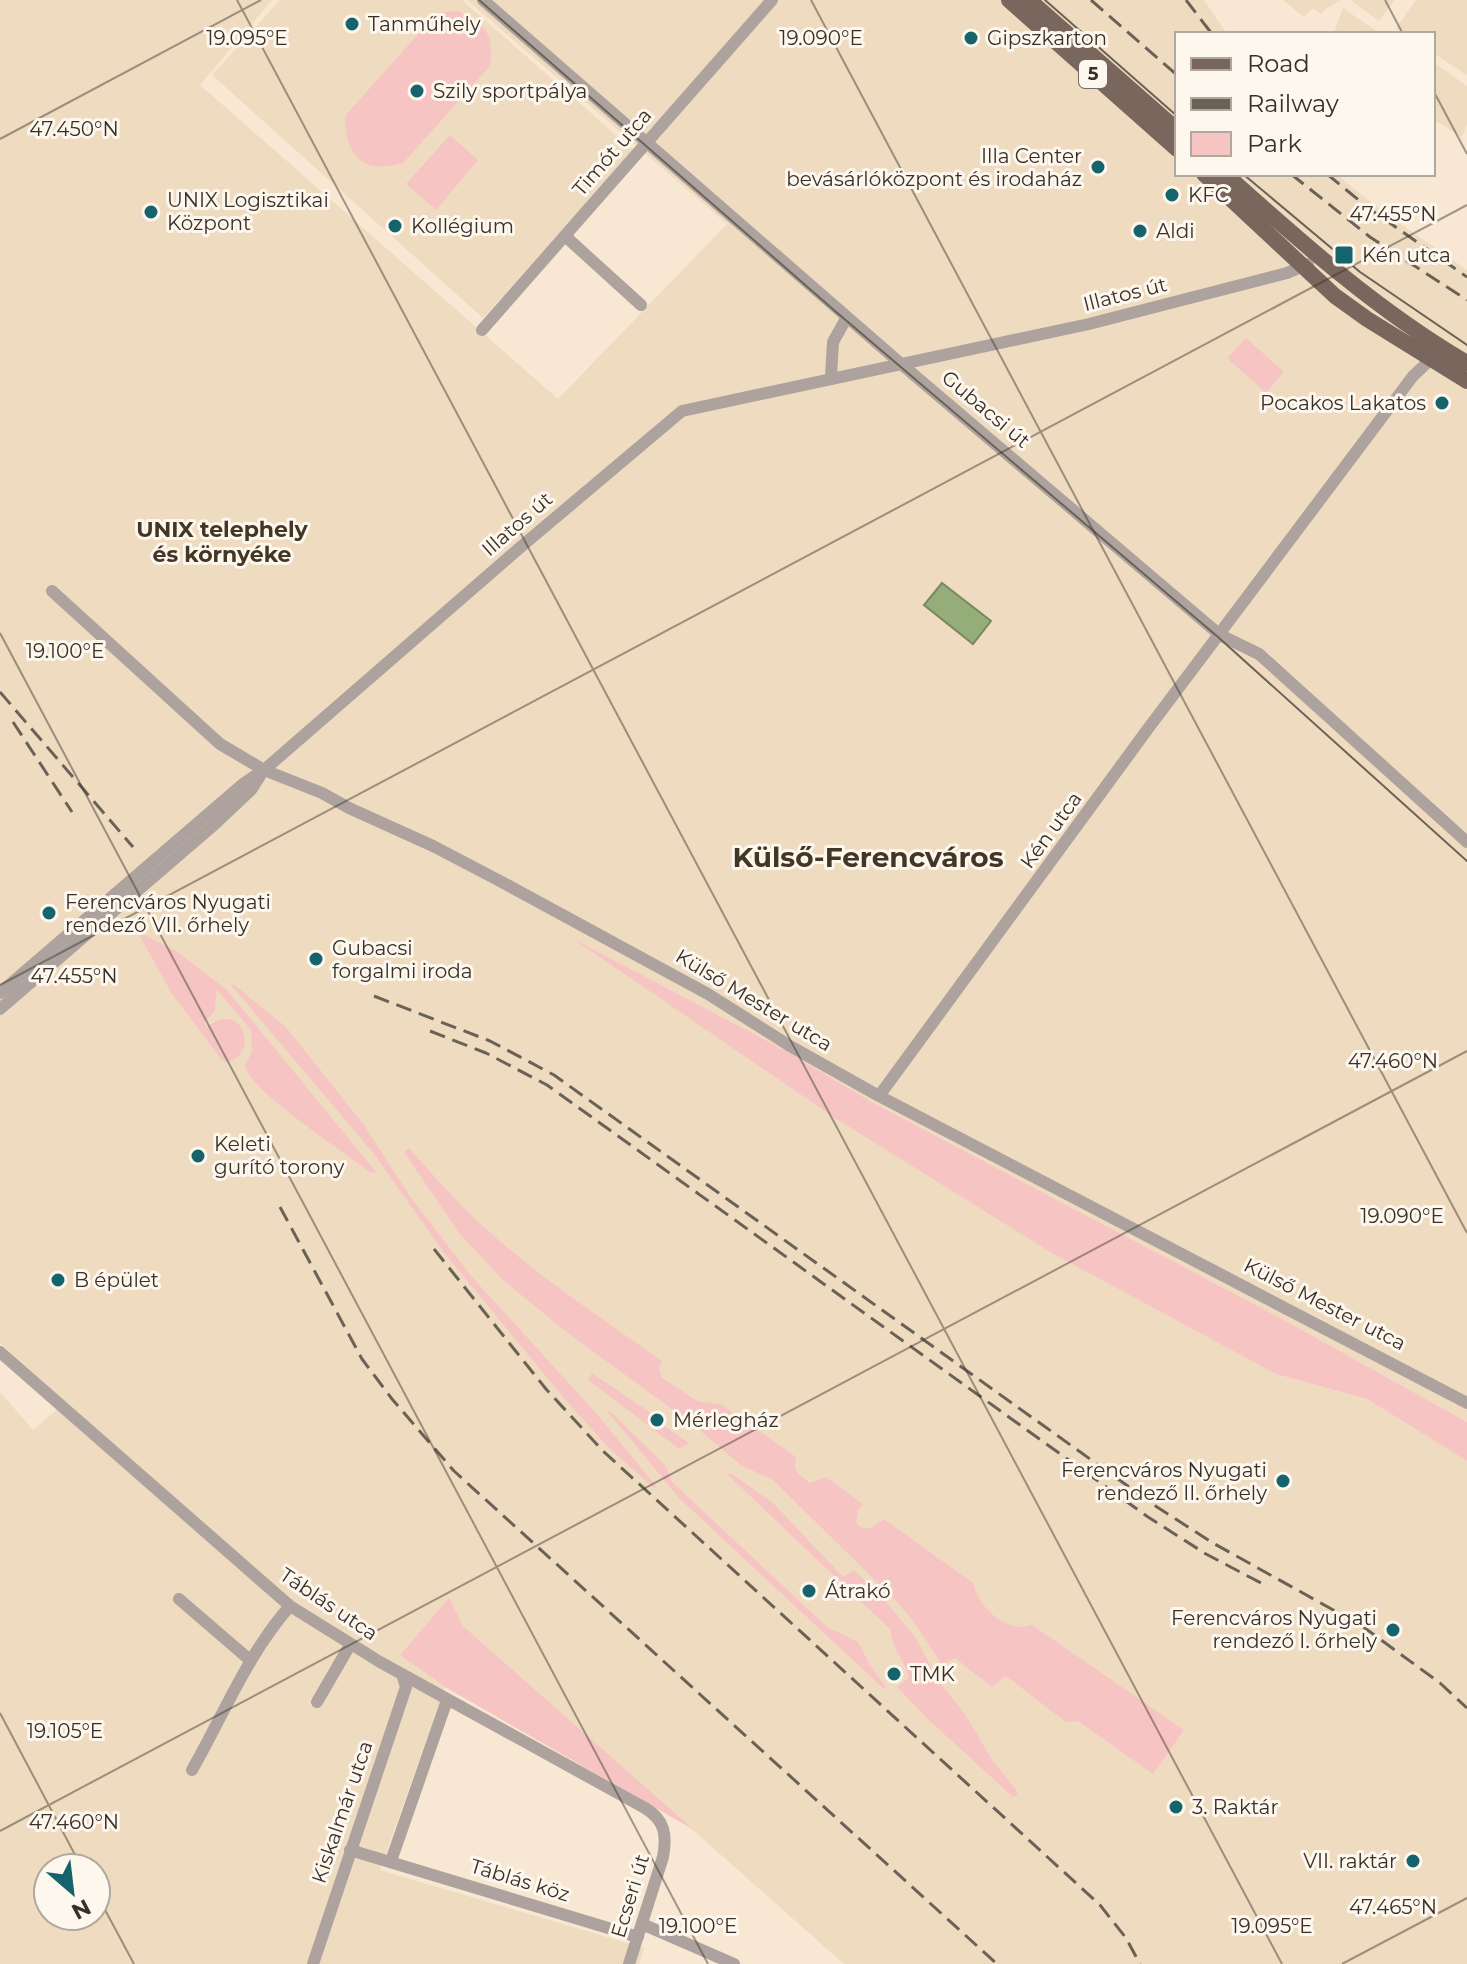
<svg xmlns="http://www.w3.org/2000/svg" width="1467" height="1964" viewBox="0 0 1467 1964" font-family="Montserrat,sans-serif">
	<rect width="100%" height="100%" fill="#f8e8d3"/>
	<path fill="#eedbc0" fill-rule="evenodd" d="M0,0H272L200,85L558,399L727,224L467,0H1204L1227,34H1177V174H1336L1382,211L1467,270V1422L1286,1321L870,1101L788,1052L581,943L1276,1374L1367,1399L1467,1461V1964H844L463,1626L449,1599L400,1655L445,1687L380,1870L644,1948L639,1964H0V1392L33,1430L61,1406L81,1415L0,1343ZM48,1868H96V1916H48Z
		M280,0H462L633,150L483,318L212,75Z
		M1283,0H1341L1327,8L1321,14L1313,8L1304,17Z
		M1350,0H1395L1379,21Z
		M1416,0H1467V75L1433,53V34H1403L1396,28Z
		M1343,8L1381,34H1333Z
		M1433,62L1467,86V124L1462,137L1433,119Z"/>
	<path fill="#f6c5c3" d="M457,11C486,23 494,34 490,66L403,163C363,175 345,156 345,116L437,13Z
		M450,135L478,160L436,210L406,184Z
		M1246,338L1284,372L1266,393L1227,358Z
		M137,931L176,951L227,990L376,1172L371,1173C347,1154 250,1091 245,1066L252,1051L251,1030L218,991L216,993L215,1011L204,1023L207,1027C244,998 260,1057 226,1062L221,1059L172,994Z
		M572,938L788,1052L870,1101L1286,1321L1467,1422V1461L1367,1399L1276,1374L1050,1252L835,1118Z
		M233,984L286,1027L364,1125L409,1195L472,1277L597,1414L656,1486L654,1488L610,1449L568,1403L442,1250L374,1154L232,986Z
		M409,1148C428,1169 447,1191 467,1211C525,1268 596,1314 662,1361L659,1367L661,1377L697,1401L722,1405L796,1457C792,1471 799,1475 810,1483L826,1477L863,1504L858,1510L856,1523L863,1529L872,1527L884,1519L973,1583C977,1602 994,1620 1013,1626C1018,1628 1027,1626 1032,1625L1184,1730L1153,1774L1078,1721L1066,1722L1006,1676L992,1687L955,1658L942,1665L914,1622L897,1602L772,1479L742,1466L692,1424L560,1327L502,1279L459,1233L404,1152Z
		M592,1373L655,1416L650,1424L655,1429L660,1423L689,1443L679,1449L588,1380Z
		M610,1411L666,1466L672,1482L827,1627L858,1642L870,1665L886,1687L884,1689L679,1498L608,1412Z
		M731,1473L774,1504L843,1577L854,1570L886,1602L915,1637L941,1684L965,1714L993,1761L1017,1791V1795L1013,1797L929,1720L897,1687L909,1678C905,1661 891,1647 891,1630L728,1475Z
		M449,1598L463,1626L694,1830L445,1687L400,1655Z"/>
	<path fill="#95ad78" stroke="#798860" stroke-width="2" d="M942,583L991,621L973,644L924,605Z"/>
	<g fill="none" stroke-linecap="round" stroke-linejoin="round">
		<path stroke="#ada29d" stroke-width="12" d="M483,0L900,363L1220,635L1259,654L1467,842
			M565,236L641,305
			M482,330L772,0
			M831,377L833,342L847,317
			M52,591L220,744L264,770L322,793L349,808L433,846L498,880L708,994L790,1046L879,1096L1467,1403
			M0,993L243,784L264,770L523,545L682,411L1089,324L1287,273L1308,264
			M0,1009L215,824L251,790L260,776
			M879,1096L1147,730L1413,376L1430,360L1439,357
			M0,1352L290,1606L380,1662L645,1808C665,1820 667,1835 663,1857L629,1964
			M179,1599L251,1661
			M317,1702L350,1645
			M192,1770C223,1716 248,1653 290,1606
			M350,1850L638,1937
			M391,1861L447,1700
			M642,1924L734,1964
			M313,1964L406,1687L402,1674"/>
		<path stroke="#79675d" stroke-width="16" d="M1009,0L1177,149
			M1029,0L1177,130
			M1204,174L1335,296L1367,319L1467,381
			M1225,174C1302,243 1378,311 1467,363"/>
		<path stroke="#6a6256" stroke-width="2" d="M479,0L835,311L1218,637L1467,861
			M1045,0L1177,116
			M1243,174L1360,272L1467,345"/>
		<path stroke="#6a6256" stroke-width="3" stroke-dasharray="16 8" stroke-linecap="butt" d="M1091,0L1177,75
			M1186,0L1212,34
			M1291,174L1370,237L1467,300
			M1327,174L1367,207L1467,277
			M0,692L133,847
			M13,722L72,812
			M374,996L490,1041L554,1075L1157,1507L1213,1543L1362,1626L1440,1683L1467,1708
			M430,1031L486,1053L547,1085L1148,1517L1206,1554L1261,1583
			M280,1207L362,1359L392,1399L454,1471L997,1964
			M434,1249L546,1389L603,1451L1100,1905L1126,1938L1140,1964"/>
	</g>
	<path fill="none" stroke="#373129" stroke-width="2" stroke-opacity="0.45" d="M237,0L1282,1964M811,0L1467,1233M1385,0L1403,34M1433,90L1467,154M0,139L261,0M0,633L708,1964M0,985L1467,205M0,1713L82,1868M0,1831L1467,1051M96,1893L134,1964M1342,1964L1467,1898"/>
	<g fill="#15636c" stroke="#fdf7ee" stroke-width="3">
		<circle cx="352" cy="24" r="8"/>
		<circle cx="971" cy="38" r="8"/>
		<circle cx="417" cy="91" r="8"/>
		<circle cx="1098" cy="167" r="8"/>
		<circle cx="1172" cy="195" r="8"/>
		<circle cx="151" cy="212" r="8"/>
		<circle cx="395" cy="226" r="8"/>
		<circle cx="1140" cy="231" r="8"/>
		<rect x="1334" y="245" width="20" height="20" rx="4"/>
		<circle cx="1442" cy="403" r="8"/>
		<circle cx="49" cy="913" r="8"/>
		<circle cx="316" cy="959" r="8"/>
		<circle cx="198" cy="1156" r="8"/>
		<circle cx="58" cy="1280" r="8"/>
		<circle cx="657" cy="1420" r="8"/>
		<circle cx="1283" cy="1481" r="8"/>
		<circle cx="809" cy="1591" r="8"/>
		<circle cx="1393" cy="1630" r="8"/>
		<circle cx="894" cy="1674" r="8"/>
		<circle cx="1176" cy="1807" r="8"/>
		<circle cx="1413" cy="1861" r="8"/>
	</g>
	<g text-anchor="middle" stroke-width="6" stroke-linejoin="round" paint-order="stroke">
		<rect fill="#fdf7ee" stroke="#726c64" stroke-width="2" x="1079" y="60" width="28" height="28" rx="6"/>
		<g font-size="18" font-weight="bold" fill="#373129">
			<text x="1093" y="80">5</text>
		</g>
		<g font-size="20" fill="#373129" stroke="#fdf7ee" text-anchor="start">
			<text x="368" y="31">Tanműhely</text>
			<text x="987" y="45">Gipszkarton</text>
			<text x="433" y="98">Szily sportpálya</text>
			<text x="1082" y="163" text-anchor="end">Illa Center<tspan x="1082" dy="23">bevásárlóközpont és irodaház</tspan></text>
			<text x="1188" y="202">KFC</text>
			<text x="167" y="207">UNIX Logisztikai<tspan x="167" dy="23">Központ</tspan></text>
			<text x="411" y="233">Kollégium</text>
			<text x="1156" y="238">Aldi</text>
			<text x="1362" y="262">Kén utca</text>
			<text x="1426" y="410" text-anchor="end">Pocakos Lakatos</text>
			<text x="65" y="909">Ferencváros Nyugati<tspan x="65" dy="23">rendező VII. őrhely</tspan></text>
			<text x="332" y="955">Gubacsi<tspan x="332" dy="23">forgalmi iroda</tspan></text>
			<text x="214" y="1151">Keleti<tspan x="214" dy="23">gurító torony</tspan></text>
			<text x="74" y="1287">B épület</text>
			<text x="673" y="1427">Mérlegház</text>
			<text x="1267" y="1477" text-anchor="end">Ferencváros Nyugati<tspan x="1267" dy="23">rendező II. őrhely</tspan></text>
			<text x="825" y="1598">Átrakó</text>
			<text x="1377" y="1625" text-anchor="end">Ferencváros Nyugati<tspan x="1377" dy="23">rendező I. őrhely</tspan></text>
			<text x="910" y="1681">TMK</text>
			<text x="1192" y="1814">3. Raktár</text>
			<text x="1397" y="1868" text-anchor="end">VII. raktár</text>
		</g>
		<g font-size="20" fill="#373129" stroke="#fdf7ee">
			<text transform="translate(612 152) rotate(-49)" y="7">Timót utca</text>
			<text transform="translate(1125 294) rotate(-14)" y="7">Illatos út</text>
			<text transform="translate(986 409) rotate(40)" y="7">Gubacsi út</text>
			<text transform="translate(517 524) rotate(-41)" y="7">Illatos út</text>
			<text transform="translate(1051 830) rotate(-54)" y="7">Kén utca</text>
			<text transform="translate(754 1000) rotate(31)" y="7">Külső Mester utca</text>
			<text transform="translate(1325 1304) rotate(27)" y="7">Külső Mester utca</text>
			<text transform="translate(329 1604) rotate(34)" y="7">Táblás utca</text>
			<text transform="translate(342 1812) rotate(-71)" y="7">Kiskalmár utca</text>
			<text transform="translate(520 1880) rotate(17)" y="7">Táblás köz</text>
			<text transform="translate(630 1896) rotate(-73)" y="7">Ecseri út</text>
		</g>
		<g font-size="22" font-weight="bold" fill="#423625" stroke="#fdf7ee">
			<text x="222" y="537">UNIX telephely<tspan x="222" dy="25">és környéke</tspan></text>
		</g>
		<g font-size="28" font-weight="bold" fill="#423625" stroke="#fdf7ee">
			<text x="868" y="867">Külső-Ferencváros</text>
		</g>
	</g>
	<g font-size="20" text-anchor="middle" fill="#373129" stroke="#fdf7ee" stroke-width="6" stroke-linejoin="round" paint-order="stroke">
		<text x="247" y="45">19.095°E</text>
		<text x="821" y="45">19.090°E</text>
		<text x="74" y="136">47.450°N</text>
		<text x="1393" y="221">47.455°N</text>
		<text x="65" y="658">19.100°E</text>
		<text x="74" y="983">47.455°N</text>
		<text x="1393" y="1068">47.460°N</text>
		<text x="1402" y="1223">19.090°E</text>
		<text x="65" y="1738">19.105°E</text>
		<text x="74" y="1829">47.460°N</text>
		<text x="1393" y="1914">47.465°N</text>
		<text x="698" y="1933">19.100°E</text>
		<text x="1272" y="1933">19.095°E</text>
	</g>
	<rect x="1175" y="32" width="260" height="144" fill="#fdf7ee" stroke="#aea89f" stroke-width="2"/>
	<rect x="1191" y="58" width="40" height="12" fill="#79675d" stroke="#aea89f" stroke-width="2"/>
	<text x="1247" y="72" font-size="24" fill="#373129">Road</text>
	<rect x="1191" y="98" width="40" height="12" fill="#6a6256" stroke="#aea89f" stroke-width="2"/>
	<text x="1247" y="112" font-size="24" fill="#373129">Railway</text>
	<rect x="1191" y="132" width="40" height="24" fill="#f6c5c3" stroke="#aea89f" stroke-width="2"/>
	<text x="1247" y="152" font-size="24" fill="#373129">Park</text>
	<g transform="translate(72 1892) rotate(152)"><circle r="38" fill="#fdf7ee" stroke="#aea89f" stroke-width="2"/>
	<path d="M0-6L14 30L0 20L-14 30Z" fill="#15636c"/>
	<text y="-12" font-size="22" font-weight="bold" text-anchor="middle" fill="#373129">N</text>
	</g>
</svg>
